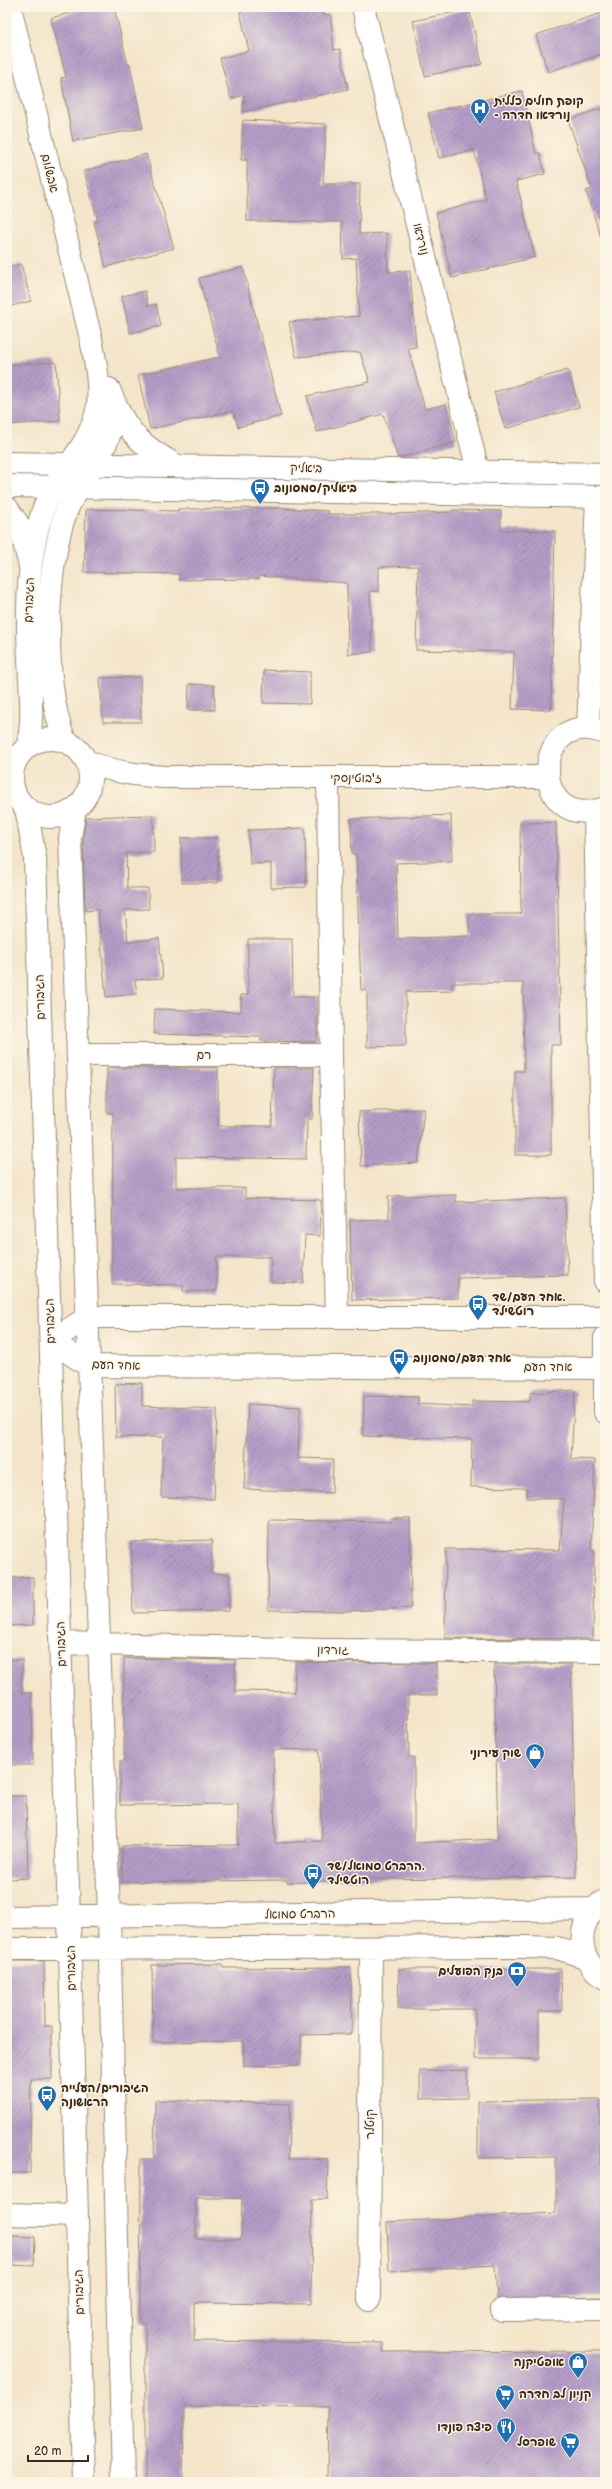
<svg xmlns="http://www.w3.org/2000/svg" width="612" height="2489" viewBox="0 0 612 2489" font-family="'Balsamiq Sans','Playpen Sans Hebrew',sans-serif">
	<defs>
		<pattern id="building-hatch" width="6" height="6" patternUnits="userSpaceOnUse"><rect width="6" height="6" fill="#b49dc8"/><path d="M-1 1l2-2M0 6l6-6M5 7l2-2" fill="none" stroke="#9480a2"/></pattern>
	</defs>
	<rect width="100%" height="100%" fill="#fcf5e5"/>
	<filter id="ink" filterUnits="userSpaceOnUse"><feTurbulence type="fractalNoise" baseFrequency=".025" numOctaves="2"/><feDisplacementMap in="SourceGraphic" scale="8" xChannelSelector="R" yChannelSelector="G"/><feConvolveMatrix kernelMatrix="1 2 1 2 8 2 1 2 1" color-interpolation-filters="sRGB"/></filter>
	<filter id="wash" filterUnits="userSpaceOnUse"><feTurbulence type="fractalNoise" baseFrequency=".012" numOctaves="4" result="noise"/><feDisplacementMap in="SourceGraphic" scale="16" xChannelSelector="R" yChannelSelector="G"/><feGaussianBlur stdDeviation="0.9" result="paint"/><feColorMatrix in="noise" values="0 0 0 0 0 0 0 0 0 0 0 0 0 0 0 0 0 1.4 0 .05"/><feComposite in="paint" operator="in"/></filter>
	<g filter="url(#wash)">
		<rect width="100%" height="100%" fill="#f4e5ca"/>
		<g id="blocks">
			<path fill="url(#building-hatch)" fill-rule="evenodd" d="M92,7H114L128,65L130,64L143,128L73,141L61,78L66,77L51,18Z
				M261,7H322L323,15L330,14L334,50L340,49L348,89L243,112L244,95L231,99L220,58L249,51L240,12Z
				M469,9L482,64L425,76L413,21Z
				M605,12V53L548,72L536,35Z
				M522,91L536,153H540L545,174L516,181L535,257L452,278L436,213L486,200L474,150L439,158L428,113Z
				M605,107V240L602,241L586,191L592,189L568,120Z
				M243,120L326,124L323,184H360L359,234L387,233L388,272L410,271L416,347L408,348L425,409L446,404L456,442L398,458L383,414L317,432L307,396L370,382L360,352L296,357L289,322L359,316L356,258L343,259L342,222L247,221V160H241Z
				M146,154L174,248L106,267L94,222L98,221L84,171Z
				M21,264L31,301L7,307V267Z
				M243,267L281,416L238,427L233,411L150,429L138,375L220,357L199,278Z
				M145,291L148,306L156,304L161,326L130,333L122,296Z
				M56,362L60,421L8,425L7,365Z
				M568,370L579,407L505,429L494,392Z
				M281,508L328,511V514H392L452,512V510L501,511V530L555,531L551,710L512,709L514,652L416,650L418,566L379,567V591H370L372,652L348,654L347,583L259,576V579L179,580V574L84,572L86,509L178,511V509Z
				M264,670L310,672V704L263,703Z
				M140,677L141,722H103L100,678Z
				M189,684L214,685L215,710H188Z
				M153,815L154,852L126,853L127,888H148L149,909L125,910L128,942L159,938L163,978L135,980L137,994L106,997L98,910L85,911L83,839L86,817Z
				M451,815L452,861L396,863L398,939L469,936V914H521L520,823L556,822L561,1045H551V1155H515V1071H524L523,983H452V991L406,992V1046L367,1047V990H361L356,854H352L351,819Z
				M305,828L306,887L271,888V863L250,864L248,830Z
				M181,838H218V883H182Z
				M248,939H292L293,997H317V1040L314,1042L261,1041V1037L154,1034L155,1009L241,1012V995H248Z
				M107,1068H218V1126H272L274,1068H314L312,1119H307L306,1159L176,1157V1188H245V1198L321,1200L320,1236L305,1235L303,1283L271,1282V1257H216L217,1291H183V1285L112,1284L113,1113H107Z
				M424,1109L418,1163L361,1166L359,1112Z
				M456,1195V1202L565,1198L568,1275L458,1278V1298L352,1300L350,1220L389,1219L388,1196Z
				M142,1383V1406L217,1409L214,1499L161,1497L163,1437H116L115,1384Z
				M575,1390L571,1459L595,1460L591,1550H594L593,1639L445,1638L446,1549L560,1550L564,1499L527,1498V1488L471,1487L472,1439L363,1436L364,1396L418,1397V1404L472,1407V1401L530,1402V1393Z
				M248,1404L300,1407L298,1458L333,1459L332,1493L244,1489Z
				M391,1518H410L411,1608L347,1611L268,1610L269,1520L391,1522Z
				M212,1540L211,1573L229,1574V1611L133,1613L131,1542Z
				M33,1577V1625L7,1626V1578Z
				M124,1658L235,1660V1691L295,1692V1662L436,1663L437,1695H408L409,1757H414V1843L498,1839L494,1664H571L576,1877L358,1879L287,1883V1880L122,1882V1846L238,1845V1804L120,1805V1761H124ZM319,1749L322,1841L275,1843L273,1750Z
				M7,1660H22V1693H32L33,1765H7Z
				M7,1796H26L28,1878L7,1879Z
				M7,1961H44L45,2026H52V2079H31L30,2173H7Z
				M223,1964V1968L351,1967L352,2034L301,2035V2065L244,2066L243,2041L153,2042L152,1965Z
				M399,1969H561L562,2011H539V2059H475V2009H398Z
				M467,2070V2098L420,2099V2071Z
				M600,2099V2165H605V2297L497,2299L495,2265L389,2271L387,2222L556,2213V2157L478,2158V2101Z
				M155,2100L290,2104L288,2159H328L327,2199H312L311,2304L194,2303V2341L383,2343V2352L605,2351V2482H327L328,2407L184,2406L183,2482H145V2323H140L141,2159H154ZM196,2198H242L241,2239H196Z
				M7,2236L35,2237L34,2266L7,2265Z"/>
		</g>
	</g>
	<g filter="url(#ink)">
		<use href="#blocks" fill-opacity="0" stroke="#988874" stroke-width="1"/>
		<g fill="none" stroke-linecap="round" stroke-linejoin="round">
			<g stroke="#988874" stroke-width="24">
				<path id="minor" d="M10,7L91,339C95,360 100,383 98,405C94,436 70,461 54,487C45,501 40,518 36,535C27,576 27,617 29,658C30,689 34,716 28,746
					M363,7L478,471
					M588,729L597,497
					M605,733C531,704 527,835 605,808
					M12 778a39 39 0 1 1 78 0a39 39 0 1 1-78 0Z
					M65,741C42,686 45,568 66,512C83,468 123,446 110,395
					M86,761C112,772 136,775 164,777H547
					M328,778L331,1055L337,1317
					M26,808L35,858L69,1917L84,2482
					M75,809L70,838L109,1916L123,2482
					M595,811L605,1281
					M78,1055H331
					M605,1338V1412
					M51,1341L89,1366L605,1368
					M51,1341L88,1317H605
					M61,1643L323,1650L605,1652
					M602,1902C575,1923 576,1959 605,1978
					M7,1917L594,1909
					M7,1949L525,1947L557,1948L585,1957
					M7,2214L77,2216
					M369,2300L371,1948
					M502,2310L605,2309"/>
			</g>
			<g stroke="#988874" stroke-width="24">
				<path id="major" d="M109,389C125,430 138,444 176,465
					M7,463L605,474
					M7,486L605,497
					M7,508L20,527L30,566"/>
			</g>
			<use href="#minor" stroke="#fff" stroke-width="22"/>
			<use href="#major" stroke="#fff" stroke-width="22"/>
		</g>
	</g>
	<defs>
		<g id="hospital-pin" transform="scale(1)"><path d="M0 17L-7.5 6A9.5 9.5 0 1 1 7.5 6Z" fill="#1f6fb2" stroke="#fcf5e5"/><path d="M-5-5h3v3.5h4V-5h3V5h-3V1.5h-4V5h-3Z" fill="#fff"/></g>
		<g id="bus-pin" transform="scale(1)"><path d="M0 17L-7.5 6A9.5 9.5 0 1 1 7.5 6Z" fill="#1f6fb2" stroke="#fcf5e5"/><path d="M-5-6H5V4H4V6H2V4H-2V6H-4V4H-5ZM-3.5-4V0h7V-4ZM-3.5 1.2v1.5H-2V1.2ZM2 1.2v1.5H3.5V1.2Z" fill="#fff"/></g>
		<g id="shop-pin" transform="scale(1)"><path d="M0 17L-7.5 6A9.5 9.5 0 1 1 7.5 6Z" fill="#1f6fb2" stroke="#fcf5e5"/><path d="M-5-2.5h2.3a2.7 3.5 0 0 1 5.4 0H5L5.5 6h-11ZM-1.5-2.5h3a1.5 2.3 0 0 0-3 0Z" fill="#fff"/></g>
		<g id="bank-pin" transform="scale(1)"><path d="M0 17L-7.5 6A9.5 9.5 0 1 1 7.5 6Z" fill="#1f6fb2" stroke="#fcf5e5"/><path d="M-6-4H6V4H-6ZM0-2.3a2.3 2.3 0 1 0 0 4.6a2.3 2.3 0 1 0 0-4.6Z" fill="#fff"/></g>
		<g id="supermarket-pin" transform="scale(1)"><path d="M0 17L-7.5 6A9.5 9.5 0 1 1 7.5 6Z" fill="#1f6fb2" stroke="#fcf5e5"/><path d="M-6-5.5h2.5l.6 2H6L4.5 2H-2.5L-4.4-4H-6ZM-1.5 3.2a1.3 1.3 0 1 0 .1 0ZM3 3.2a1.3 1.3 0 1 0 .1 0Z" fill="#fff"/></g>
		<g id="restaurant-pin" transform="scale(1)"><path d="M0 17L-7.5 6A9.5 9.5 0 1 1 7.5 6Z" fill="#1f6fb2" stroke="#fcf5e5"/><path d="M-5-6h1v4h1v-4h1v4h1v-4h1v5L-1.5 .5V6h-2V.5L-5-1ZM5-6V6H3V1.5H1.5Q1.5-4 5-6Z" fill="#fff"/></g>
	</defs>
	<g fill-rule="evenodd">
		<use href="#hospital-pin" x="480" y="108"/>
		<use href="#bus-pin" x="260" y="488"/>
		<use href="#bus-pin" x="478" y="1304"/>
		<use href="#bus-pin" x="399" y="1358"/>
		<use href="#shop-pin" x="535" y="1753"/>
		<use href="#bus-pin" x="313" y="1873"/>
		<use href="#bank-pin" x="517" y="1971"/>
		<use href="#bus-pin" x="47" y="2095"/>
		<use href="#shop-pin" x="578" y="2362"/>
		<use href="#supermarket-pin" x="505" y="2394"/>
		<use href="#restaurant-pin" x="506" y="2427"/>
		<use href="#supermarket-pin" x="570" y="2442"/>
	</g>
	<g text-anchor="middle" stroke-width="3" stroke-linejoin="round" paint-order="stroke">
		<g font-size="12" font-weight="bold" fill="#3b2a1e" stroke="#fcf5e5" text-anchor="start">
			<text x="494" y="105">קופת חולים כללית<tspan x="494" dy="14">- נורדאו חדרה</tspan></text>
			<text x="274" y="492">ביאליק/סמסונוב</text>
			<text x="492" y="1301">אחד העם/שד.<tspan x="492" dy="14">רוטשילד</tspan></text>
			<text x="413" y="1362">אחד העם/סמסונוב</text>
			<text x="521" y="1757" text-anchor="end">שוק עירוני</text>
			<text x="327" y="1870">הרברט סמואל/שד.<tspan x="327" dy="14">רוטשילד</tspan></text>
			<text x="503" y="1975" text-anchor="end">בנק הפועלים</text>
			<text x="61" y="2092">הגיבורים/העלייה<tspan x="61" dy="14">הראשונה</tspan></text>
			<text x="564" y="2366" text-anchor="end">אופטיקנה</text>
			<text x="519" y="2398">קניון לב חדרה</text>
			<text x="492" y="2431" text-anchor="end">פיצה פונדו</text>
			<text x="556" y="2446" text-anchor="end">שופרסל</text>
		</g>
		<g font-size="12" fill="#3b2a1e" stroke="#fcf5e5">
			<text transform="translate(50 173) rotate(76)" y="4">אבשלום</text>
			<text transform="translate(421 239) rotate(76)" y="4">נורדאו</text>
			<text transform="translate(306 468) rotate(1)" y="4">ביאליק</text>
			<text transform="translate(29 600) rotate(-88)" y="4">הגיבורים</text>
			<text x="356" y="782">ז'בוטינסקי</text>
			<text transform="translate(40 997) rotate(-92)" y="4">הגיבורים</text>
			<text x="204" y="1059">רם</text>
			<text transform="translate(50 1321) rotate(-92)" y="4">הגיבורים</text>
			<text transform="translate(116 1365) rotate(2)" y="4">אחד העם</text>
			<text x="548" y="1371">אחד העם</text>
			<text transform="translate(61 1644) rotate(-92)" y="4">הגיבורים</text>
			<text transform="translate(333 1650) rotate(1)" y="4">גורדון</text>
			<text transform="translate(300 1914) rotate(-1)" y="4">הרברט סמואל</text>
			<text transform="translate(71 1968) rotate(-91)" y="4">הגיבורים</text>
			<text transform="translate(370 2124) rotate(-90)" y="4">קוטלר</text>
			<text transform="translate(79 2292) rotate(-92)" y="4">הגיבורים</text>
		</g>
	</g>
	<rect width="612" height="2489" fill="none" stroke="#fcf5e5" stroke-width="24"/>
	<path d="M28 2455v6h60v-6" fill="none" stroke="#3b2a1e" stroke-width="2"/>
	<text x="34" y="2455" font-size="12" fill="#3b2a1e" stroke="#fcf5e5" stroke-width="3" paint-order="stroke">20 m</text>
</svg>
